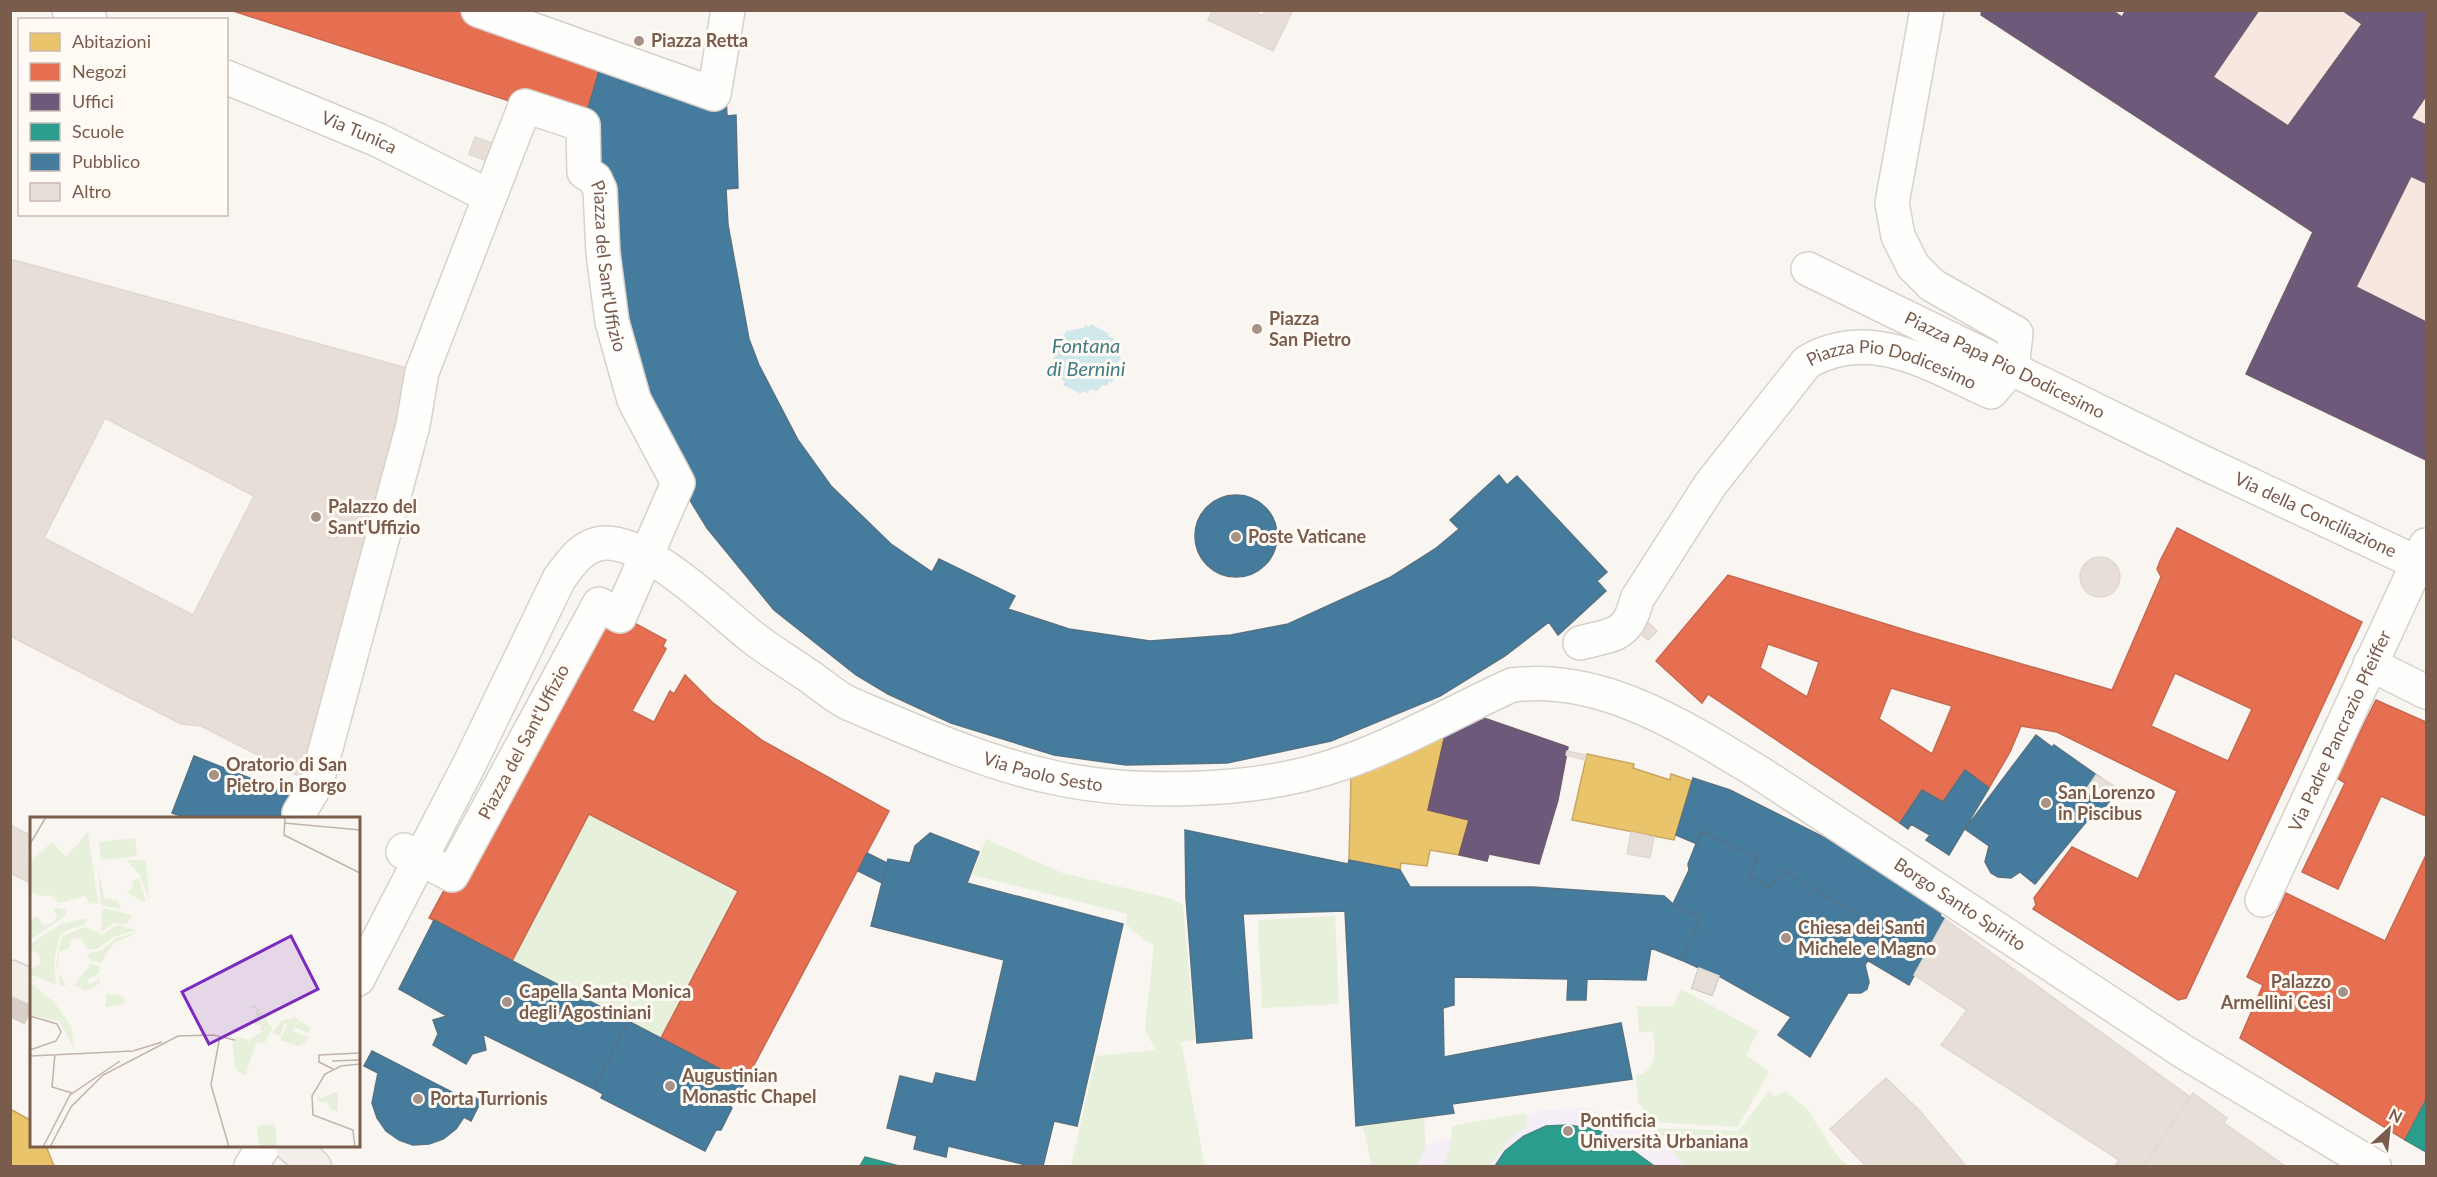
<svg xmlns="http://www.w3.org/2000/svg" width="2437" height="1177" viewBox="0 0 2437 1177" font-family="Lato,sans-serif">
	<rect width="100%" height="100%" fill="#f9f5f0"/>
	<path fill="#f6e8e1" d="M1982,10L2426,11V460L2246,374L2312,231L1981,15Z"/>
	<path fill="#f6eef6" d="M1583,1108L1707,1145L1727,1166H1360L1543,1110Z"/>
	<path fill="#e7f0db" d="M589,814L738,891L661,1038L512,961Z
		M986,839L1062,873L1172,899L1183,905L1195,1040L1181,1042L1205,1166H1071L1096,1056L1155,1050L1145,1028L1154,945L1143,939L1126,924L1127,914L972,875Z
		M1335,916L1339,1004L1262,1008L1258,920Z
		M1681,989L1758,1031L1746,1055L1769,1072L1738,1127L1652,1122L1638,1102L1636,1076C1658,1070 1656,1049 1652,1031L1639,1033L1637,1006H1673Z
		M1769,1091L1775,1097L1785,1091L1807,1109L1838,1157L1849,1166H1684L1656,1128L1738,1131Z
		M1525,1113L1528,1126L1512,1136L1489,1166H1444L1451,1143L1452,1126Z
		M1424,1117L1426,1147L1416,1166H1372L1363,1126Z"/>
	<path fill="#d0e8ea" d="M1091,324L1109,334L1108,336L1114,339L1112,343L1118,349L1121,358L1118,363L1121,365L1112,383L1109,381L1107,386L1103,385L1097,391L1090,389L1088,393L1082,391L1081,394L1063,385L1065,382L1059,378L1053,360L1055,355L1052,353L1061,335L1064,336L1066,331L1084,328L1085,325L1090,327Z"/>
	<path fill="#e9c46a" stroke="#c8a561" stroke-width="1.5" d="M1445,735L1428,810L1469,820L1459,855L1430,850L1427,866L1401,863L1400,870L1349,860L1351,778Z
		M1587,754L1634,764L1633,768L1670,780L1671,774L1692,781L1674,840L1572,820Z
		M10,1109L32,1121V1146H46L54,1166H10Z"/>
	<path fill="#e76f51" stroke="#c66950" stroke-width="1.5" fill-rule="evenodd" d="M230,10H467L603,58L583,125Z
		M2177,528L2362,622L2186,998L2178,1000L2033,909L2036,905L2034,898L2072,847L2138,879L2177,791L2057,732L2021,726L2010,752L1989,788L1965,770L1943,802L1922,790L1900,823L1708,694L1702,703L1656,661L1728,575L1915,633L2112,690L2161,577L2157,569L2160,561ZM1768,644L1819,662L1807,697L1760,668ZM2175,673L2252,709L2228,761L2151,726ZM1891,688L1952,706L1932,754L1879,719Z
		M599,604L666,640L663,646L666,649L632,711L654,722L670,691L674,694L685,675L712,702L763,741L889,811L745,1082L661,1038L738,891L589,814L512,961L429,918Z
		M2376,700L2426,722V816L2381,796L2338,889L2302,872L2345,783L2337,778Z
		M2426,855V1100L2405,1140L2240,1038L2263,985L2247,977L2286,893L2385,941Z"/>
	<path fill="#6d597a" stroke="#715a6c" stroke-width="1.5" d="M1982,10H2112L2122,17L2126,10H2259L2213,77L2288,126L2362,24L2342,10H2426V96L2411,118L2426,125V183L2411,176L2356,287L2426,322V460L2246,374L2313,232L1981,15Z
		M1481,717L1568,747L1558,800L1539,864L1489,854L1487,861L1459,855L1469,820L1428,810L1445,735Z"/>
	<path fill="#2a9d8f" stroke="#428a7b" stroke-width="1.5" d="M2426,1100V1152L2405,1140Z
		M1568,1125L1595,1129L1617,1139L1654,1166H1495L1505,1151L1524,1136L1546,1126Z
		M865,1157L899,1166H860Z"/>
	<path fill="#457b9d" stroke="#557285" stroke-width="1.5" d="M603,58L726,97L727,116L736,115L737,155L738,188L726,189L728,225L749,339L759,365L798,440L831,486L891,544L932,572L939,559L1015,596L1008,609L1069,629L1150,641L1231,635L1288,624L1391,577L1435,549L1459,529L1450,520L1499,475L1507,485L1517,476L1607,572L1597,581L1606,591L1558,635L1549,622L1505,656L1440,696L1331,741L1227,763L1126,765L1054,755L951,723L888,694L856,675L774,610L707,528L661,453L602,229L583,125Z
		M1195 536a41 41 0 1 1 82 0a41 41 0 1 1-82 0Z
		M2036,735L2052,747L2054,745L2118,790L2096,819L2091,816L2035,884L2020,872L2011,878L1998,877L1991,873L1985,862L1989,846L1965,829Z
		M194,756L290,794L289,802L301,818H187L172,813Z
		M1965,770L1989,788L1949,855L1926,840L1930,835L1911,824L1908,829L1900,823L1922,790L1943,802Z
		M1693,778L1730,790L1853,852L1944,907L1940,916L1945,919L1909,985L1867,960L1885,931L1782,870L1771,888L1749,875L1759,858L1701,831L1697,844L1676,835Z
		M1185,830L1348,864L1349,860L1400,870L1410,887H1533L1664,896L1673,904L1701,918L1681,960L1651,948L1646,980L1587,979L1586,1000H1567L1568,979L1454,977V1005L1443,1008L1444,1057L1621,1023L1632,1079L1452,1104L1454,1113L1356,1126L1345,911L1243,914L1252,1038L1197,1043L1186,898Z
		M1701,831L1759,858L1749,875L1771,888L1782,870L1885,931L1865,965L1869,982L1867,989L1861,993H1848L1810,1057L1778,1035L1791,1017L1719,976L1712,995L1692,988L1699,968L1681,960L1701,918L1673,904L1689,870L1688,864Z
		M930,833L979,852L967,883L1123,924L1077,1126L1054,1121L1043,1166H1030L948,1146L946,1157L914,1149L917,1136L887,1128L900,1076L933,1084L936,1073L976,1082L1004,960L871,926L888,859L910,863L915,846Z
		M867,853L887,863L882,883L858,871Z
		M434,920L628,1021L594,1089L483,1034L486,1050L472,1054L466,1064L433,1045L438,1034L433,1020L447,1016L399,989Z
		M628,1021L745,1082L738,1096L734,1094L729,1105L732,1108L721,1130H716L705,1151L601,1098L603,1094L594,1089Z
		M372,1051L471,1102L474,1097L481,1101L471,1121L464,1117L456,1129L443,1139L429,1144L413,1145L399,1140L386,1131L377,1118L372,1103L378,1073L364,1066Z"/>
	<path fill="#e6ded7" stroke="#e2d8d2" stroke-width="1.5" fill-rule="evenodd" d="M1213,10H1293L1273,51L1208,20Z
		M1251,10H1265L1263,16Z
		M475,137L495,144L489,162L469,154Z
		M10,259L422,372L316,785L201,726L181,724L10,636ZM105,418L254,496L193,615L44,538Z
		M2080 577a20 20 0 1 1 40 0a20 20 0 1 1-40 0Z
		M1649,623L1657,631L1648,640L1640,633Z
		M1567,751L1586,755L1585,760L1566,755Z
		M2096,775L2114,786L2102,802L2085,791Z
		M10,825L32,836V884L10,873Z
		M1631,832L1654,837L1650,858L1627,854Z
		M1945,919L2190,1097L2144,1166H2115L2119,1160L1941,1045L1967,1010L1914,975Z
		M1699,968L1719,976L1712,995L1692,988Z
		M1886,1078L1919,1110L1966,1166H1866L1830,1129Z
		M2193,1093L2227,1118L2224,1123L2285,1166H2144Z"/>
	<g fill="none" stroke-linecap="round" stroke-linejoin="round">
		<path stroke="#d9cfc7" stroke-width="33" stroke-dasharray="33 16" stroke-linecap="butt" d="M10,999L32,1010"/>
		<g stroke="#d7d1cb" stroke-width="36">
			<g id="minor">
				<path d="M69,10L90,20"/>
				<path d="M478,10L714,94L728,10"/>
				<path id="s1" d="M226,77L378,140L489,196"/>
				<path id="s2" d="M1808,269L2200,461L2426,567"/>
				<path id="s3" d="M1580,643C1614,634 1628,637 1637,599L1710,485L1807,362C1871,325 1931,365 1991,392L2012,368L2016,333L1932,285L1913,266L1898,236L1892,203L1927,10"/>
				<path d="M2370,664L2426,692"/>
				<path id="s4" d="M301,818L299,813L316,785L413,425L422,372L525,106L583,125L584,172L595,179L600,190L603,253L612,322L634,400L678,483L620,616L599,604L452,875L404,850L403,852"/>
				<path id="s5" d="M2262,900L2426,545"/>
				<path id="s6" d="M358,979L469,765L559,579C570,564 582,545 603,543C648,540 718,610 752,637C770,651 790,663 809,676C822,685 834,696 848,703C916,732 984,763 1056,778C1134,795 1248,792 1324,769C1389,750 1450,713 1512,685C1605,674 1687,729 1763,775L2184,1052L2374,1166"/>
				<path d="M251,1166L264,1146"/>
			</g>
		</g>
		<g stroke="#dad1cc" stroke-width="36">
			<path id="major" d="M10,977L32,987
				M292,1146L314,1166"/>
		</g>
		<use href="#minor" stroke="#fefefd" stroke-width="33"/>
		<use href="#major" stroke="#f3eee8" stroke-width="33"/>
	</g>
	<g fill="#a69286" stroke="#fffaf3" stroke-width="2">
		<circle cx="639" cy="41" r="6"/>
		<circle cx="1257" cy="329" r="6"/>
		<circle cx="316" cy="517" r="6"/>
		<circle cx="1236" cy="537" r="6"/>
		<circle cx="214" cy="775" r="6"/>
		<circle cx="2046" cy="803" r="6"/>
		<circle cx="1786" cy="938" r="6"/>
		<circle cx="2343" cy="992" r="6"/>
		<circle cx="507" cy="1002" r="6"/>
		<circle cx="670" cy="1086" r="6"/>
		<circle cx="418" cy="1099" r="6"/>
		<circle cx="1568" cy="1131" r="6"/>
	</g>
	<g text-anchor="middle" stroke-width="6" stroke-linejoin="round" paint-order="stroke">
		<g font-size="18" font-weight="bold" fill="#7a5c4d" stroke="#fffaf3" text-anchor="start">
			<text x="651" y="47">Piazza Retta</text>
			<text x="1269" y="325">Piazza<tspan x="1269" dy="21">San Pietro</tspan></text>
			<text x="328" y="513">Palazzo del<tspan x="328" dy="21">Sant'Uffizio</tspan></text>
			<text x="1248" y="543">Poste Vaticane</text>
			<text x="226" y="771">Oratorio di San<tspan x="226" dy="21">Pietro in Borgo</tspan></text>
			<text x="2058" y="799">San Lorenzo<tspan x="2058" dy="21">in Piscibus</tspan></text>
			<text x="1798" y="934">Chiesa dei Santi<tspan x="1798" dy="21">Michele e Magno</tspan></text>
			<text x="2331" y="988" text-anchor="end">Palazzo<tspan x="2331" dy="21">Armellini Cesi</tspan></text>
			<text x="519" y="998">Capella Santa Monica<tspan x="519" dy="21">degli Agostiniani</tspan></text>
			<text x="682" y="1082">Augustinian<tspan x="682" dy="21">Monastic Chapel</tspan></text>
			<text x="430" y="1105">Porta Turrionis</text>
			<text x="1580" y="1127">Pontificia<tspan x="1580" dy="21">Università Urbaniana</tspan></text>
		</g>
		<g font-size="18" fill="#7a5c4d" stroke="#fffaf3">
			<text dy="6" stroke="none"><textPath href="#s1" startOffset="144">Via Tunica</textPath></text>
			<text dy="6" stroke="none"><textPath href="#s4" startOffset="960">Piazza del Sant'Uffizio</textPath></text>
			<text dy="6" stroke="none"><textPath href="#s2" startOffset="219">Piazza Papa Pio Dodicesimo</textPath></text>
			<text dy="6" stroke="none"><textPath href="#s3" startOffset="460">Piazza Pio Dodicesimo</textPath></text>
			<text dy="6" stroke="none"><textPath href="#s2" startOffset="564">Via della Conciliazione</textPath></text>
			<text dy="6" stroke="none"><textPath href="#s5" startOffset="186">Via Padre Pancrazio Pfeiffer</textPath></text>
			<text transform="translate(524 742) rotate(-62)" y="6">Piazza del Sant'Uffizio</text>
			<text dy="6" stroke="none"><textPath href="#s6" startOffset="1010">Via Paolo Sesto</textPath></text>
			<text dy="6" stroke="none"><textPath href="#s6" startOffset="2008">Borgo Santo Spirito</textPath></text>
		</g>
		<g font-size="20" font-style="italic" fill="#437c86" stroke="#fffaf3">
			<text x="1086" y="353">Fontana<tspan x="1086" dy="23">di Bernini</tspan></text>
		</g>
	</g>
	<g transform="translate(30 817)">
		<rect width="330" height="330" fill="#f9f5f0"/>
		<path d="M58,15L68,87L58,86L56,79L29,86L20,78L10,79L0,73V45L22,25L36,40ZM105,21L107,39L71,43L69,25ZM96,43H116L119,84L110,58ZM68,49L74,81L88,84L91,92L71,88ZM109,61L116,85H115L97,76L103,71L102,65ZM23,90L36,93L35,99L0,123V104L7,98L13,108L22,106L27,101ZM72,91L103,98L96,107L84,106L71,115ZM58,101L55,107L37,113L29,120L24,145L26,168L0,157V152L11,147L9,137L0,132V127L31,107ZM87,108L106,113L84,120L67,132H57L52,122L42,121L39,131L29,135L28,155L36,168L31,170L26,145L32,119L55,110L72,118ZM108,115L83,127L71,146L61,144L57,137L72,133L86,121ZM61,147L70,149L69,156L57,163L60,167L70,161V166L55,174L46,168L42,171ZM0,160L3,161L1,166L24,185L41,209L45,233L29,204L0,198ZM76,177L89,178L94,181V187L76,190ZM226,188L234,200L246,190L236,203L242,212L235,225L226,226L215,259L206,253L202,227L207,220L219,223L214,239L220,222L238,211L231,214V208H225L226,191L216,190ZM262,198L268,202L265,210L268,204L281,210L278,216L265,210L263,214L278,220L276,226L267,229L264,228L266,222L263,227L250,223L258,207H254L250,219L242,216L252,203L263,202ZM308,274V295L301,293L298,285H288L287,278L291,281ZM245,307L247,330H229L227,309Z" fill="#e7f0db"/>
		<path fill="none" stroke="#c2b3aa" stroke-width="1.5" d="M255,0L254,18L330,56M254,6L330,13M0,27L16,0M0,199L27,207L31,215L26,224L0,233M190,219L181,268L199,330M25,237L22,270L42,276M0,239L103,234L132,225M302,244L330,243M303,252L289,245V238L330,236M13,330L40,278L90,244M20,330L41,290L73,258L148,219L183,218L205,223M325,330L323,313L283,298L282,279L295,257L311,249L330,247"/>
		<path fill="#7b2cbf" fill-opacity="0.15" stroke="#7b2cbf" stroke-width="3" d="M261,119L288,172L179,227L152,175Z"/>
		<rect width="330" height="330" fill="none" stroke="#7a5c4d" stroke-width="3"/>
	</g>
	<rect width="2437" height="1177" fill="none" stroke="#7a5c4d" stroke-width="24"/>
	<rect x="18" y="18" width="210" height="198" fill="#fffaf3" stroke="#cabbb1" stroke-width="1.5"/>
	<rect x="30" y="33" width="30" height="18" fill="#e9c46a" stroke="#cabbb1" stroke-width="1.5"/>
	<text x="72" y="48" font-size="18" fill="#7a5c4d">Abitazioni</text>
	<rect x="30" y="63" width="30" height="18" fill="#e76f51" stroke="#cabbb1" stroke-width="1.5"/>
	<text x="72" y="78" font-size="18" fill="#7a5c4d">Negozi</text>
	<rect x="30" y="93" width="30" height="18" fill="#6d597a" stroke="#cabbb1" stroke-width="1.5"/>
	<text x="72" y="108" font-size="18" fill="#7a5c4d">Uffici</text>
	<rect x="30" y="123" width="30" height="18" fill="#2a9d8f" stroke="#cabbb1" stroke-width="1.5"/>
	<text x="72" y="138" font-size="18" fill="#7a5c4d">Scuole</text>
	<rect x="30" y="153" width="30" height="18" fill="#457b9d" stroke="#cabbb1" stroke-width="1.5"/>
	<text x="72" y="168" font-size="18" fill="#7a5c4d">Pubblico</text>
	<rect x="30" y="183" width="30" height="18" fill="#e6ded7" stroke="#cabbb1" stroke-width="1.5"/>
	<text x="72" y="198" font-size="18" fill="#7a5c4d">Altro</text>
	<g transform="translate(2389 1129) rotate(27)" stroke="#fffaf3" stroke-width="4.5" paint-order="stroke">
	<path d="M0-4.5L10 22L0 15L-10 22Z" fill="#7a5c4d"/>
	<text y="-9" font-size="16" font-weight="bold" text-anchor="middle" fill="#7a5c4d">N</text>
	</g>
</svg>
